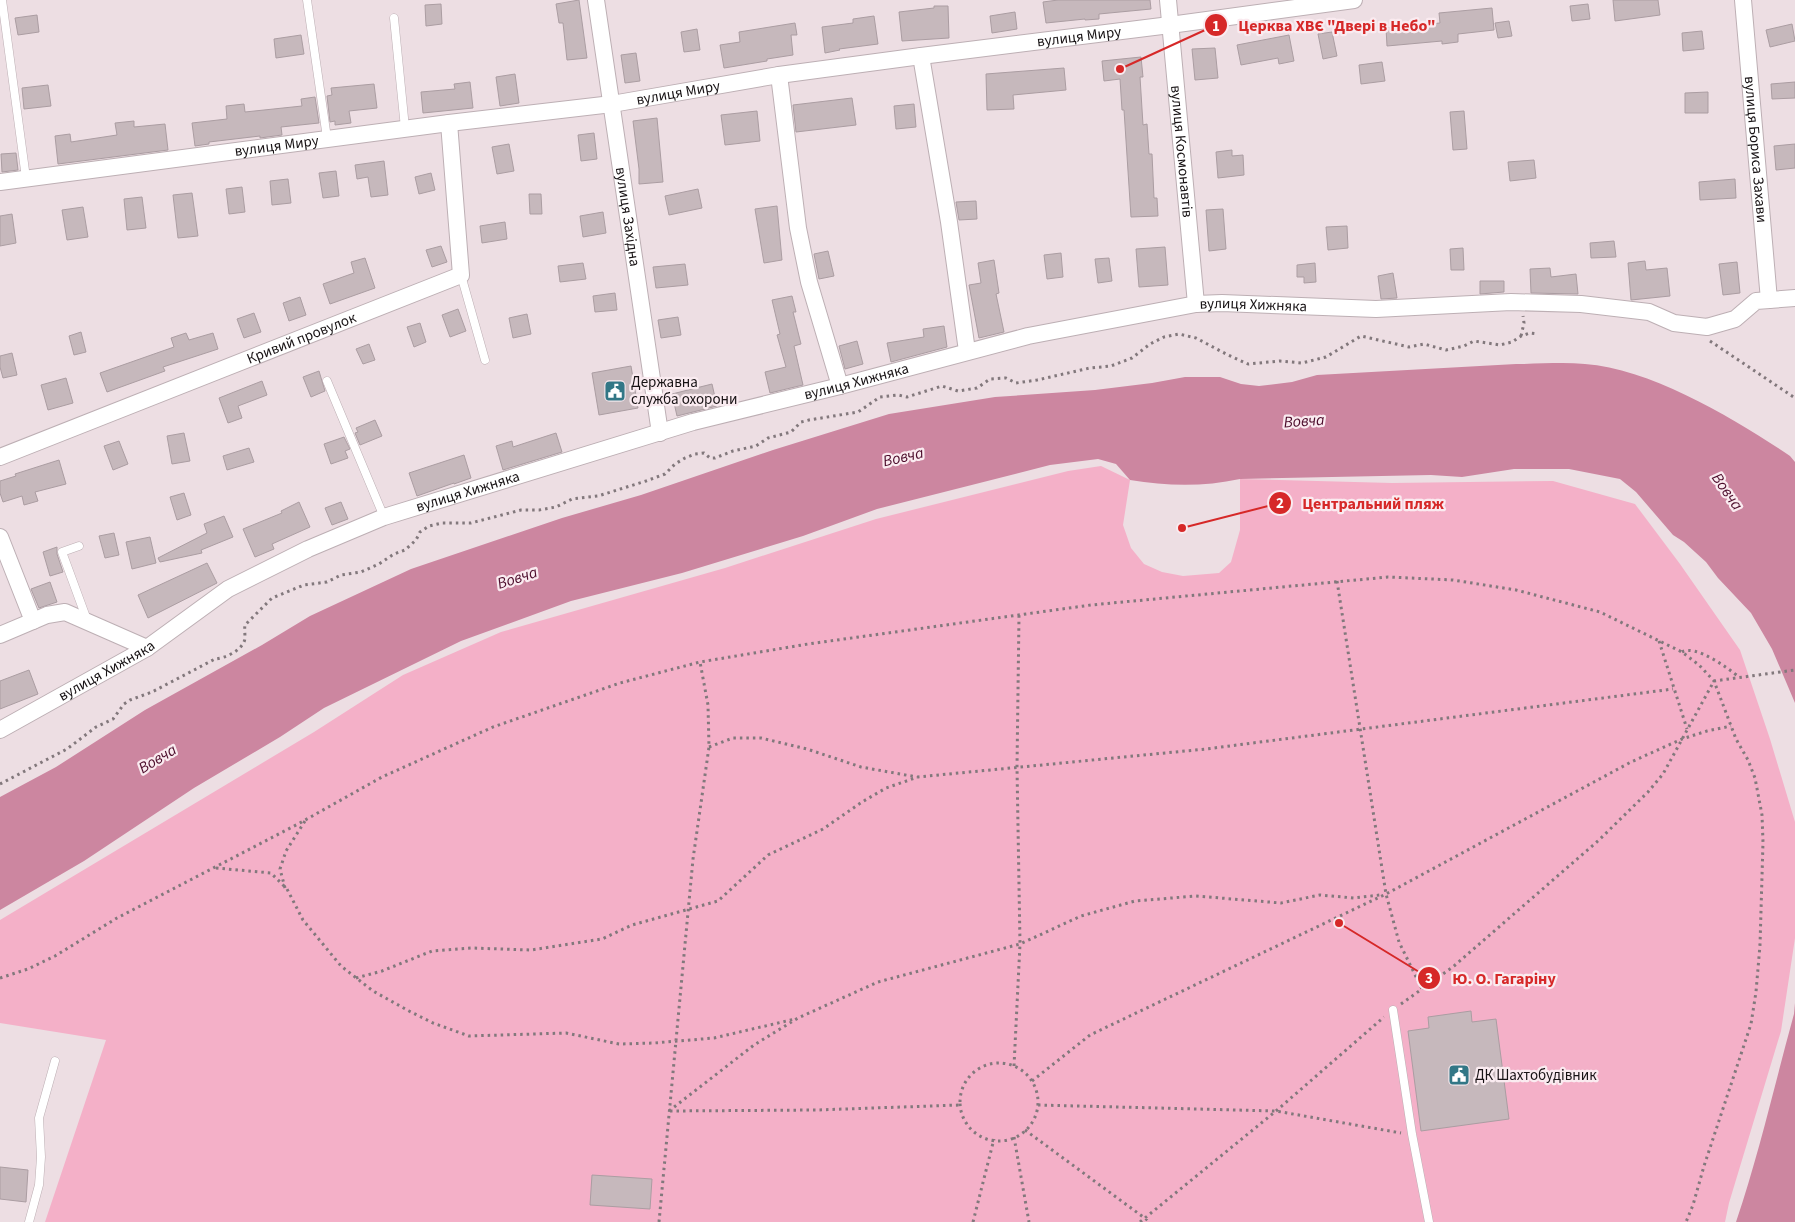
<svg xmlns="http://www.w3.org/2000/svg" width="1795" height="1222" viewBox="0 0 1795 1222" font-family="'Source Sans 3',sans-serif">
	<rect width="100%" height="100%" fill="#eddee3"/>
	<path fill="#f4b0c8" d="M1101,466L1130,480L1123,525L1131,548L1144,564L1162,572L1183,576L1219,573L1231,562L1240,530V479L1392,483L1553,481L1635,504L1680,564L1740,650L1770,739L1795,822V938L1781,1031L1729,1203L1725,1222H45L106,1040L0,1023V920L314,732L403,675L501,632L725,568L876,519L1068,471Z"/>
	<path fill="#cc86a0" d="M1516,364C1539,364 1563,362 1585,364C1652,369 1735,419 1790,456L1795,462V703L1772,649L1751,613L1718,578L1706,562L1684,542L1673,535L1636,492L1620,479L1569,469H1514L1462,477L1431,475L1240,479C1203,487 1167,486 1130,480L1116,464L1098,459L1050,465L877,509L803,536L682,573L571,601L461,641L324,708L280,737L194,788L84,861L0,910V797L56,767L145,710L262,645L310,616L411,569L562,518L641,495L773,450L889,414L995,397L1095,390L1152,383L1185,377H1220L1241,384L1259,386L1292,382L1317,375Z
		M1795,1003V1222H1736C1759,1154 1775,1083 1794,1014Z"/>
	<path fill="#c6b8bc" stroke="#ab9da2" d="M579,0L587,58L567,60L563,23H559L556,4Z
		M1058,0H1150L1151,9L1099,14V19L1085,20V19L1046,23L1043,2Z
		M1613,0H1658L1660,15L1615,21Z
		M441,4L442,24L426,26L425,5Z
		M1588,4L1590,19L1572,21L1570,6Z
		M934,6H948L949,38L902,41L899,12L934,8Z
		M1492,8L1494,30L1458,34V42L1442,44V41L1387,46L1386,28L1440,23L1439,13Z
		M1015,12L1017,29L992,33L990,16Z
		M37,15L39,32L18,35L15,18Z
		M874,16L878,44L839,49L840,50L825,53L822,27L853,23V19Z
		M1509,21L1512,36L1498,38L1495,23Z
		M795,23L797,35H791L793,55L767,59V61L724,68L720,45L740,42L739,32Z
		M1792,24L1795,41L1770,47L1766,30Z
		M697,29L700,50L684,52L681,32Z
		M1702,31L1704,49L1683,51L1682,33Z
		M1332,32L1337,56L1323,59L1318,34Z
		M301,35L304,54L276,58L274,39Z
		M1289,35L1294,61L1279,64L1278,58L1241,65L1237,45Z
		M1215,48L1218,78L1195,80L1192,49Z
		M636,53L640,81L625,83L621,55Z
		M1141,57L1143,77H1140L1143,125L1147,124L1149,154H1152L1154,198H1157L1158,216L1131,217L1124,110H1122L1120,79L1104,81L1102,61Z
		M1382,62L1385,81L1361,84L1359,65Z
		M1064,68L1066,90L1013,95L1014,109L987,110L986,74Z
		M515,74L519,103L500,106L496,77Z
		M470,82L473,108L423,113L421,92L455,89L454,84Z
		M1795,82V98L1772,99L1771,84Z
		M374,84L377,108L349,111L351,123L335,125V121L330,122L327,96L332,95L331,88Z
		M48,85L51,106L24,109L22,88Z
		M1708,92V113H1685V93Z
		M315,97L319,123L281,127L282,135L260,138V136L209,142V144L195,146L192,123L227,119L226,106L244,104L245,112L302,106L301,99Z
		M852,98L856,125L796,132L793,105Z
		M914,104L916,127L896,129L894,106Z
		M757,111L760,141L725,145L721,115Z
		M1464,111L1467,149L1453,150L1450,112Z
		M657,118L663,182L639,184V169L633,121Z
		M134,121V127L165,124L168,150L58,164L55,136L70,134L71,142L117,135L115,123Z
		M594,133L597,159L581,161L578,135Z
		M509,144L514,171L497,174L492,147Z
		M1795,144V168L1776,170L1774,146Z
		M1232,150V156L1243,155L1244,175L1218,178L1216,152Z
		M16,153L18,170L2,172L1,154Z
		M1534,160L1536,178L1510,181L1508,162Z
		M384,161L388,195L371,197L368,177L357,179L355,165Z
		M336,171L339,196L323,198L319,173Z
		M431,173L435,190L419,194L415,177Z
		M288,179L291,203L272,205L270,181Z
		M1735,179L1736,198L1700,200L1699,182Z
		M242,187L245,212L229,214L226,189Z
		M698,189L702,208L669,215L665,196Z
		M192,193L198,236L178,238L173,195Z
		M529,194H541L542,214H530Z
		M142,197L146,228L127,230L124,199Z
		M976,201L977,219L959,220L956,202Z
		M777,206L782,260L764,263L755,209Z
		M83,207L88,237L67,240L62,210Z
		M1223,209L1226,249L1209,251L1206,210Z
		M603,212L606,233L583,237L580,216Z
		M12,214L16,243L0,246V216Z
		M505,222L507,239L482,243L480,226Z
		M1347,226L1348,248L1328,250L1326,227Z
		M1614,241L1616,257L1591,258L1590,243Z
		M441,246L447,262L432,267L426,250Z
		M1165,247L1168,285L1139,287L1136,249Z
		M1463,248L1464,270H1451L1450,249Z
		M828,251L834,276L819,279L814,254Z
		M1061,253L1063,277L1047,279L1044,255Z
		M365,258L375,288L330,304L323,284L354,273L351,262Z
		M1109,258L1112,281L1098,283L1095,259Z
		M994,260L999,293L996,294L1004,332L979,338L969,285L981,283L978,263Z
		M1645,261L1646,270L1667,268L1670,296L1631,300L1628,263Z
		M1737,262L1740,293L1723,295L1719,264Z
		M583,263L586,279L560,282L558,266Z
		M1315,263L1316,282L1304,283V277H1297V265Z
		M685,264L688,285L656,288L653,267Z
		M1550,268L1551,277L1576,274L1578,294L1531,293L1530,269Z
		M1393,273L1397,298L1381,299L1378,276Z
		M1480,281H1504V292L1480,294Z
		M615,293L617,310L595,312L593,296Z
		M792,296L796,312H793L801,344L794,346L803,385L770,393L765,372L786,367L777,335L780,334L772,300Z
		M300,297L306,315L289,321L283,303Z
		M458,309L466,331L450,337L442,315Z
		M254,313L261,332L244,338L237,319Z
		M527,314L531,334L513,338L509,318Z
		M678,317L681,335L661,338L658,320Z
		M420,323L426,342L414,347L407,327Z
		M944,326L947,347L891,362L887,343L924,337L923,329Z
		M81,332L86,352L74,355L69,336Z
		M186,333L189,340L213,333L218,349L163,367L165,371L107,392L100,373L174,347L171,338Z
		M857,341L863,364L845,369L839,346Z
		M369,344L375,360L363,364L356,349Z
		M12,353L17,375L3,378L0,367V356Z
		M631,366L638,408L599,415L592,373Z
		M319,371L325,391L311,397L303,377Z
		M66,378L73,403L48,410L41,385Z
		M262,381L267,395L238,406L242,418L228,423L219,398Z
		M712,384L717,406L677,416L672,394Z
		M375,420L382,436L360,445L355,433L358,432L356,428Z
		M184,433L190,461L172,464L167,436Z
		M556,433L562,452L503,470L496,446L512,441L513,447Z
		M344,437L350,449L345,451L348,458L331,464L324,444Z
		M119,441L128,464L113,470L104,446Z
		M249,448L254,462L227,470L223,456Z
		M464,455L471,478L454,484V483L417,496L409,473Z
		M59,460L66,484L35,492L38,501L24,505L22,496L3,502L0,493V481L16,476L15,474Z
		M184,493L191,515L177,520L170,497Z
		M299,502L310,527L272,544L274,549L255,557L243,529L282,513L281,511Z
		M341,502L348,519L332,525L325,508Z
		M224,516L233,537L201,550L202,553L160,562L158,558L207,533L204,524Z
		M114,533L119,555L105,558L99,536Z
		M150,537L156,563L132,569L126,542Z
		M57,547V554L63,572L50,576L43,552Z
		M207,563L217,583L148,618L138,595Z
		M50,582L57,602L39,608L31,589Z
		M29,670L38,694L0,709V681Z
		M1471,1011L1472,1022L1496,1019L1509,1119L1421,1131L1408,1031L1429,1028L1428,1017Z
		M0,1167L28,1170L26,1202L0,1199Z
		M592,1175L652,1179L650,1209L590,1205Z"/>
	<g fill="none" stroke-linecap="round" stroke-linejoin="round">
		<g stroke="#bdafb4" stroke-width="9">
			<path id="lane" d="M2,0L26,178
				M307,0L327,138
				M394,18L405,128
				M461,275L485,360
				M327,381L384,517
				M79,546L62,552L87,620
				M1393,1010L1412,1134L1429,1222
				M29,1222L39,1185L41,1157L39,1118L55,1061"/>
		</g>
		<g stroke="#bdafb4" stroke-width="18">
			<g id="street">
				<path id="s1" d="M596,0L660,433"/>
				<path id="s2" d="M1168,0L1196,304"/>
				<path id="s3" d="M1743,0L1769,300"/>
				<path d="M921,56L949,222L967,351"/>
				<path d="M779,75L798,228L809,282L840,386"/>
				<path id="s4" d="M0,182L449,123L612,104L779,75L921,56L1170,25L1354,0"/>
				<path id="s5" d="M0,457L461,275L449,123"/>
				<path d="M0,537L33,621L0,635"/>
				<path d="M33,621L47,615L65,612L147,648"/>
				<path id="s6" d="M0,730L147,648L228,589L308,549L384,517L693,422L840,386L1028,336L1196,304L1222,303L1376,309L1511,302L1581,304L1649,312L1674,323L1707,327L1735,319L1756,301L1795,298"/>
			</g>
		</g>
		<path stroke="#82787c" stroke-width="3" stroke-dasharray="2.5 4" stroke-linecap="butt" d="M1521,336L1524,323L1523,316
			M1710,341L1795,398
			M1337,581L1386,894L1399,942L1422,989
			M1659,641L1687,729
			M1682,652C1695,644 1728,668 1739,677
			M709,747L733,738H761L807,749L861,767L917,777
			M0,784L67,749L96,727L113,719L124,704L130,700L152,692L215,659C225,658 239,652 244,642C246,638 244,630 245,625L272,598L304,585L327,582L341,575L361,572L379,564L394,554L405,550L416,540L420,532L429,526L442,523H471L521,510H539L556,507L572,499L598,496L646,481L665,474L675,464L685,458L695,454L704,453L710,458H715L733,451L756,446L768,438L791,432L801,422L809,420L858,412L880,397L898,395L907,397L942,386L958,391L977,388L990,379L1006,378L1016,383L1037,380L1090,368L1111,366L1132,358L1150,344L1164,337L1179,334L1196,338L1228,355L1248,364L1280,361L1302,363L1326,357L1361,336L1409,347L1424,344L1446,350L1464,346L1474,341L1500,345L1512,342L1521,336L1530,333L1538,334
			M216,868L271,873L287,889L303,920L341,966L373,991L409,1011L433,1023L469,1036L566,1033L619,1044L654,1043L714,1038L795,1019
			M285,888L280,869L286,851L305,821
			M0,978L28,969L55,956L117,918L298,824L382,777L493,727L620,683L700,662L808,644L1091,605L1388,577L1453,580L1516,590L1600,612L1682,652L1699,665L1714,681L1736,739L1748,760L1755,778L1762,815L1763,842L1760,945L1756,992L1751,1024L1704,1166L1693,1205L1686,1222
			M356,978L382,971L432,951L471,948L531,950L602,939L632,925L718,901L768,855L823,829L862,802L886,788L918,777L1206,749L1673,689
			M1401,1004L1454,966L1599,840L1648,792L1663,774L1714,681L1795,670
			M960 1102a39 39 0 1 1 78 0a39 39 0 1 1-78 0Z
			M1014,1066L1020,944L1017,767L1019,615
			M1032,1081L1090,1035L1386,894L1631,762L1682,739L1707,731L1731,726
			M1038,1105L1276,1111L1401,1133
			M669,1111L754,1045L798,1018L878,982L1020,944L1081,916L1135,901L1196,896L1281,903L1320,895L1354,898L1380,895
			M670,1111L816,1110L960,1105
			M1025,1130L1150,1222
			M1014,1137L1029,1222
			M659,1222L693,859L709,747L708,705L700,662
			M973,1222L994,1139
			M1140,1222L1276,1111L1384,1017"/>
		<use href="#lane" stroke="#fff" stroke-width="8"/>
		<use href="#street" stroke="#fff" stroke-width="16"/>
	</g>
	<defs>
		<g id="civic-square" transform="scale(1.125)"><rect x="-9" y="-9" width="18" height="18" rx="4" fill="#327786" stroke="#faebf0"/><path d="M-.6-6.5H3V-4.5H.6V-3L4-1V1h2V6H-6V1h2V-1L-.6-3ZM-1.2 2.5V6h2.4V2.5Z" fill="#fff"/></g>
	</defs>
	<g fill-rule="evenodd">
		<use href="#civic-square" x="615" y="391"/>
		<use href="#civic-square" x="1459" y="1075"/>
	</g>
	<g text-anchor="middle" stroke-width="4.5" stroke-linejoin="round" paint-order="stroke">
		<g font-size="15" fill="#171214" stroke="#faebf0">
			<text dy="5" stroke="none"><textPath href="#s4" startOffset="1089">вулиця Миру</textPath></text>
			<text dy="5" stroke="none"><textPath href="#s4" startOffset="684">вулиця Миру</textPath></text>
			<text dy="5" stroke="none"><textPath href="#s4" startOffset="279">вулиця Миру</textPath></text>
			<text dy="5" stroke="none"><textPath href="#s3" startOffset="150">вулиця Бориса Захави</textPath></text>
			<text dy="5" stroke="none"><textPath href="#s2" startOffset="152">вулиця Космонавтів</textPath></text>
			<text dy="5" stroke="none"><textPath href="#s1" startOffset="219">вулиця Західна</textPath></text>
			<text dy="5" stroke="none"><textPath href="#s6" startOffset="1338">вулиця Хижняка</textPath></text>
			<text dy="5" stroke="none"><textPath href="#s5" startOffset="324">Кривий провулок</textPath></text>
			<text dy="5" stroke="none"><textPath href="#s6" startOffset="932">вулиця Хижняка</textPath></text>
			<text dy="5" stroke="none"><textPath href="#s6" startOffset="528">вулиця Хижняка</textPath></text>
			<text dy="5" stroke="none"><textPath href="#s6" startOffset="122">вулиця Хижняка</textPath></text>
		</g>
		<g font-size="15" fill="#171214" stroke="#faebf0" text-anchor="start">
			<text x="631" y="387">Державна<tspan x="631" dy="17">служба охорони</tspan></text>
			<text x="1475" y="1080">ДК Шахтобудівник</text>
		</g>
		<g font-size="16" font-style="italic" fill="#4c0c2b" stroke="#faebf0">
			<text transform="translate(1304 420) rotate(-4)" y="6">Вовча</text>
			<text transform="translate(903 456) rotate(-13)" y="6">Вовча</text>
			<text transform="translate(1728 491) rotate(55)" y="6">Вовча</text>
			<text transform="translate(517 577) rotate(-18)" y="6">Вовча</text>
			<text transform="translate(157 758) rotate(-31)" y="6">Вовча</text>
		</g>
	</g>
	<path fill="none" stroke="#d62828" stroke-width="2" d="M1120 69L1216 25M1182 528L1280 503M1339 923L1429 978"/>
	<g fill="#d62828" stroke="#faebf0" stroke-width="2">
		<circle cx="1120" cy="69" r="5"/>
		<circle cx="1182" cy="528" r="5"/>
		<circle cx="1339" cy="923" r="5"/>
		<circle cx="1216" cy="25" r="12"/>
		<circle cx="1280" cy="503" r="12"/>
		<circle cx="1429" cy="978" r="12"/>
	</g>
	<g font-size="15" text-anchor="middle" font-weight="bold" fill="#fff">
		<text x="1216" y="31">1</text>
		<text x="1280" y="508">2</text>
		<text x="1429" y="983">3</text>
	</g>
	<g font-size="16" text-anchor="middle" font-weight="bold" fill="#d62828" stroke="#faebf0" stroke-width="4.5" stroke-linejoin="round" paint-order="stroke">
		<text x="1337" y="31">Церква ХВЄ "Двері в Небо"</text>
		<text x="1373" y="509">Центральний пляж</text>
		<text x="1504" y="984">Ю. О. Гагаріну</text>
	</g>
</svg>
